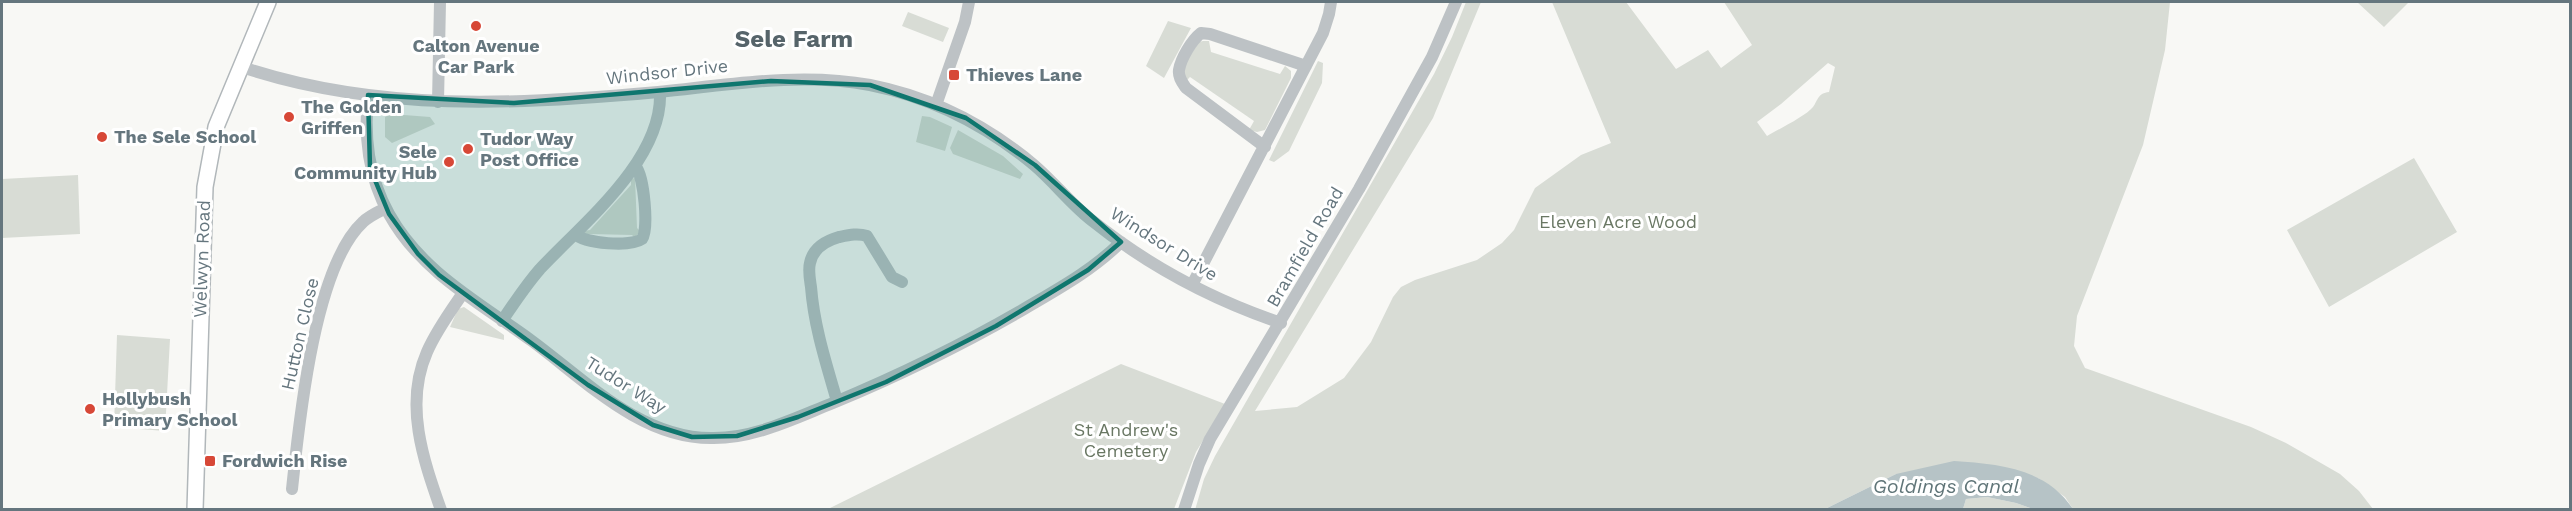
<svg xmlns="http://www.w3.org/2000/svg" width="2572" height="511" viewBox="0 0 2572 511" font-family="'Work Sans',sans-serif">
	<rect width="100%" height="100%" fill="#f8f8f5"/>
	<path fill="#d8dcd5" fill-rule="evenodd" d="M1466,2H1481L1433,118L1255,411L1297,407L1344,378L1371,342L1393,297L1401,287L1415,280L1477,260L1502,243L1514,230L1535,188L1581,155L1611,143L1552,2H1626L1676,69L1708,50L1721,68L1752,45L1724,2H2170L2165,50L2143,145L2077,316L2074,346L2085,368L2251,427L2286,443L2340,474L2359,491L2373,509H2073L2065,497L2038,478L1896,474L1825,509L1195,510L1204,479L1215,456L1434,74L1452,37ZM1828,63L1835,67L1829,92C1818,93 1818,100 1813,107C1806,116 1777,130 1767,136L1757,122L1781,104Z
		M2357,2H2409L2384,27Z
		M908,12L949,28L943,42L902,26Z
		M1168,21L1191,28L1164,78L1146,66Z
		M1203,41H1209L1211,52L1280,74L1285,66L1291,71V78L1265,130L1257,132L1249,130L1254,121L1190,77L1184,83L1181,69L1199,42Z
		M1318,61L1323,63L1322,83L1289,151L1274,162L1269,160Z
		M391,114L430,117L435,124L392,143L385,137V117Z
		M922,116L930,117L952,127L945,151L916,142Z
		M958,130L1003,156L1023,174L1020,179L953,154L950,148Z
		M2414,158L2457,232L2329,307L2287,230Z
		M78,175L80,234L2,238V179Z
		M635,178L637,228L640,231L635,238L632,235L590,234L586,236L584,231L590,230L631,185V179Z
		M464,307L504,335V340L450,327L458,309Z
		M117,335L170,339L165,431L114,427Z
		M1121,364L1225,404L1196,452L1174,509L826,510Z
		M1987,497L2016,503L2033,509H1963L1966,499Z"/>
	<path fill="#b6c3c6" d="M1954,461C1998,464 2046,468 2073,509H2033L2016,503L1987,497L1966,499L1963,509H1825L1896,474Z"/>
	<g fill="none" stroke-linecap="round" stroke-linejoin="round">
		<g stroke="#b1b7ba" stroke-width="18">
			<path id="major" d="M195,510L205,187L216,127L268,2"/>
		</g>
		<path stroke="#bdc2c5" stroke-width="12" d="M242,67C377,112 518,105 658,92C728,85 800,72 870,85C931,97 986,125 1034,165C1054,182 1070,203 1090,219C1147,265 1213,300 1281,323
			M368,95C364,137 368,176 389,214C421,272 480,303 532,341C585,380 640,438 711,438C754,439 795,418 833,403C900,375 962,345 1024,309C1058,289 1093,270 1121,242
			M438,102L440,2
			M936,105L965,22L969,2
			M1265,147L1186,88C1182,82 1178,77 1179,70C1181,58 1192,40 1201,33L1210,34L1306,66
			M575,234C585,244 631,247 642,239C649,229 644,177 636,167
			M1192,285L1323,33L1329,14L1331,2
			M502,321C514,303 526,285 540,269C583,223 663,160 660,92
			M837,401C826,363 814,326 811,287C810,280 808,270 810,263C813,248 825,241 839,237C849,235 858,233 867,236L892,277L902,282
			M292,489C299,423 314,267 363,222C369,216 378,212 386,208
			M441,510C423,459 404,404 427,352C436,331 450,312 463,293
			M1184,510L1199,464L1210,439L1359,189L1432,57L1456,2"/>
		<use href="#major" stroke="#fff" stroke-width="15"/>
	</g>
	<path fill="#0f766e" fill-opacity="0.2" stroke="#0f766e" stroke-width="4.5" stroke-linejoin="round" d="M771,81L870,85L966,118L1035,165L1121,242L1088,270L996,326L886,382L798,417L737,436L692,437L653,425L588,385L439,275L418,254L389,214L370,168L368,95L514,103Z"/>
	<g fill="#d74837" stroke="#fff" stroke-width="2">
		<circle cx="476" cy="26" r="6"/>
		<rect x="948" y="69" width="12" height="12" rx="3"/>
		<circle cx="289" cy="117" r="6"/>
		<circle cx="102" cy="137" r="6"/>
		<circle cx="468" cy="149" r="6"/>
		<circle cx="449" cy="162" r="6"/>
		<circle cx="90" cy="409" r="6"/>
		<rect x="204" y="455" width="12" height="12" rx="3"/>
	</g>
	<g text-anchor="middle" stroke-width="6" stroke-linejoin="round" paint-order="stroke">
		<g font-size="18" font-weight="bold" fill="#65767e" stroke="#fff" text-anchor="start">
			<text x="476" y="52" text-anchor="middle">Calton Avenue<tspan x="476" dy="21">Car Park</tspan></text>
			<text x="966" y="81">Thieves Lane</text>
			<text x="301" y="113">The Golden<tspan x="301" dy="21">Griffen</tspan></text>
			<text x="114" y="143">The Sele School</text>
			<text x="480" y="145">Tudor Way<tspan x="480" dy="21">Post Office</tspan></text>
			<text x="437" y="158" text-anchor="end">Sele<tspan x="437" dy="21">Community Hub</tspan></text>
			<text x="102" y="405">Hollybush<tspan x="102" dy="21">Primary School</tspan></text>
			<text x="222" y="467">Fordwich Rise</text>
		</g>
		<g font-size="18" fill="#65767e" stroke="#fff">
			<text transform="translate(667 72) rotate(-6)" y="6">Windsor Drive</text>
			<text transform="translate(1164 244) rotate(32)" y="6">Windsor Drive</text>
			<text transform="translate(1305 247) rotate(-60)" y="6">Bramfield Road</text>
			<text transform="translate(202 259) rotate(-88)" y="6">Welwyn Road</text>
			<text transform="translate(300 334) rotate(-77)" y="6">Hutton Close</text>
			<text transform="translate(626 385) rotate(32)" y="6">Tudor Way</text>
		</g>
		<g font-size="18" fill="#697763" stroke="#fff">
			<text x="1618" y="228">Eleven Acre Wood</text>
			<text x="1126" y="436">St Andrew's<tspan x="1126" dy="21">Cemetery</tspan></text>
		</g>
		<g font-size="20" font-style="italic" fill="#607578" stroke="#fff">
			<text x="1946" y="493">Goldings Canal</text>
		</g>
		<g font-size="24" font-weight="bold" fill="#56646a" stroke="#fff">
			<text x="794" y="47">Sele Farm</text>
		</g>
	</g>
	<rect width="2572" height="511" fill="none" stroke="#65767e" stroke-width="6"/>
</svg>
